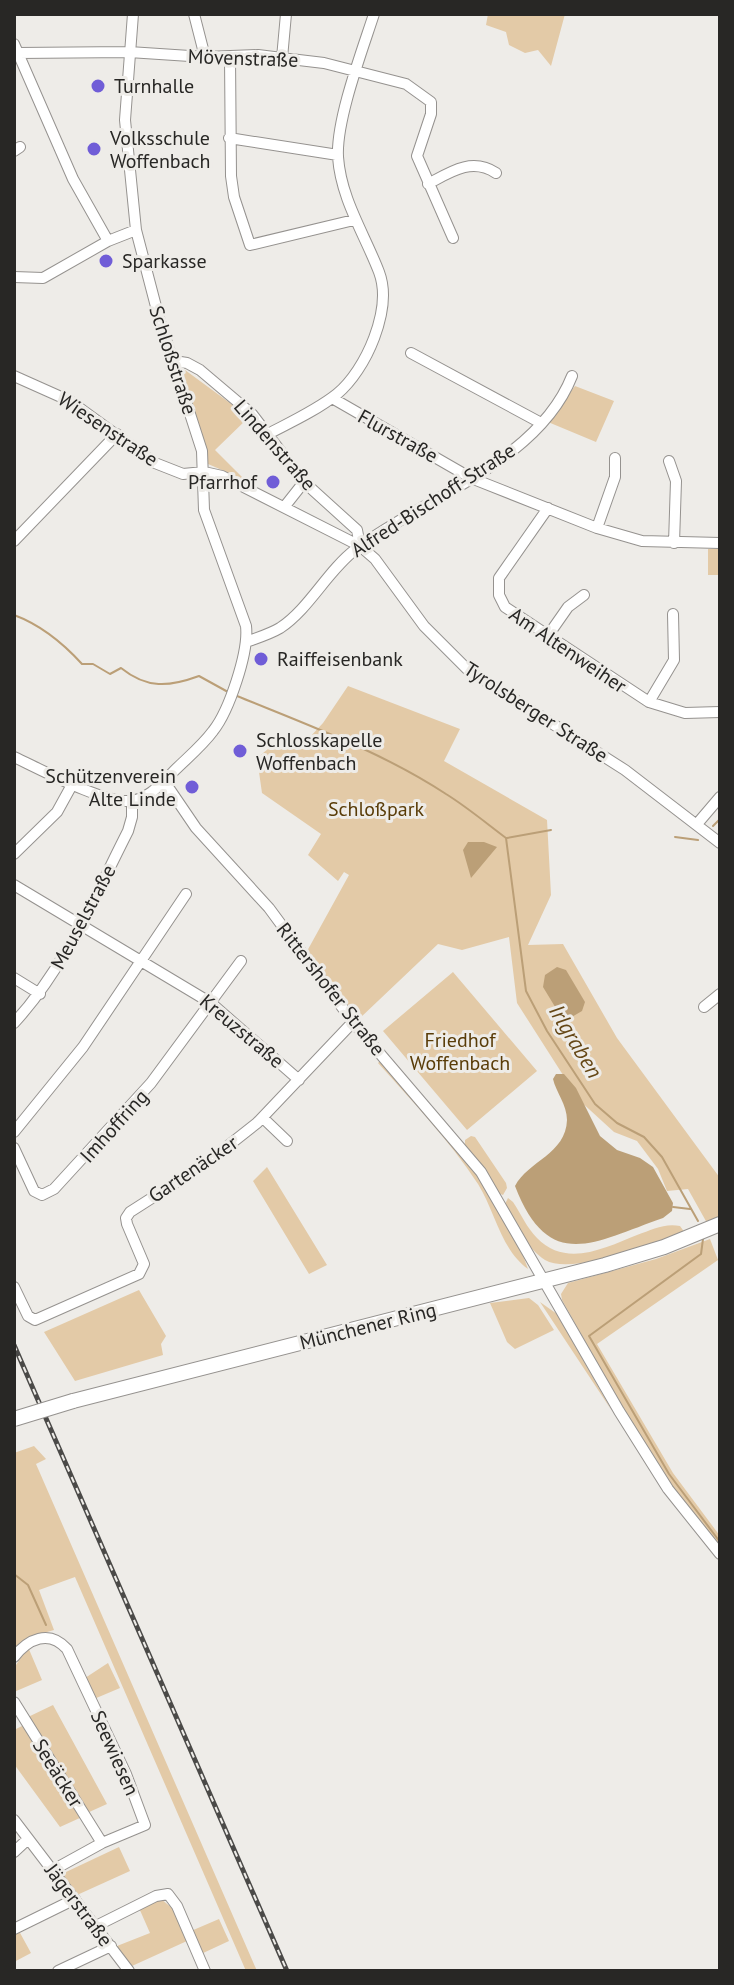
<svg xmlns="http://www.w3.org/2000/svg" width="734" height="1985" viewBox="0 0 734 1985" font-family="'PT Sans',sans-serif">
	<rect width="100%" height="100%" fill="#eeece8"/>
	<path fill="#e3caa7" d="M488,14H565L551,66L538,50L525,53L509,45L506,32L486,25Z
		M185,370L249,417L215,450L245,480L208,464L184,382L183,373Z
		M575,386L614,401L596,442L548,422Z
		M708,549H720V575H708Z
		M348,686L460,729L444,761L547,820L551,895L528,945L563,944L617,1038L720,1178V1217L707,1223L688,1189L667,1191L658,1169L637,1141L614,1132L579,1100L517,1003L509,937L462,950L438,944L359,1019L306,953L349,875L344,872L338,881L308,855L321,834L262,793L257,758C274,744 286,733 309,738L323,723Z
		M453,972L537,1071L467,1130L383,1031Z
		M381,1060C437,1123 500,1188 528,1269C501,1250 495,1211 478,1184C449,1140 413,1102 378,1063Z
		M471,1136L475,1137L506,1183L507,1188L503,1195L498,1193L465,1145V1140Z
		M267,1167L327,1265L309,1274L253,1181Z
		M508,1198L513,1202C521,1214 527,1228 537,1238C566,1268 605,1248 637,1235C652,1230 664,1223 680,1226L685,1233C655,1243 572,1276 545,1260C526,1248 516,1223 505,1204Z
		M710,1239L718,1260L597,1344L673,1473L720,1536V1548L672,1486L623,1409L562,1300L561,1294L568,1283L656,1259Z
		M139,1290L166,1336L161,1344L163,1355L75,1381L44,1332Z
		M529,1298L538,1305L554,1330L515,1349L507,1342L490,1303Z
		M540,1302L557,1314L612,1411Z
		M34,1446L46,1459L36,1464L257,1971H246L75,1577L39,1590L54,1630L30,1637L14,1649V1453Z
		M28,1647L42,1680L14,1692V1668Z
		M108,1663L120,1688L94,1699L85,1678Z
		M53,1705L107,1804L87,1813L28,1717Z
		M24,1725L82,1817L60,1827L14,1764V1730Z
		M119,1847L130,1871L77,1895L64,1876L66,1872Z
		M161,1899L172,1908L187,1941L132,1966L117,1946L150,1933L139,1908Z
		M219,1919L229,1941L201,1954L191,1931Z
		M19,1931L31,1953L14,1962V1934Z"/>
	<path fill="#bb9f77" d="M468,842H484L497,847L471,878L463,850Z
		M557,967L566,970L585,1002L582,1011L570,1018L560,1015L543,987L545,975Z
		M556,1074H564L576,1088L600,1136L617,1150L640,1158L653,1167L673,1203L672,1211L663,1218C594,1242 549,1274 515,1186C528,1161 566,1154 567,1120C567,1105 556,1092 553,1079Z"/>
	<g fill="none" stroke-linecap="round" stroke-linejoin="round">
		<path stroke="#bb9f77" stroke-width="2" d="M14,615C41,625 62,642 82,664H93L110,674L121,668C147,689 169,687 199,676L228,692
			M237,696C308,725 382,752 446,794C467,807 486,823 506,838
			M713,826L720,819
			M675,837L698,840
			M506,838L526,991L547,1031L595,1104L617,1123L644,1137L662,1157L698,1221
			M507,838L551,830
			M673,1207L690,1209
			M703,1239L701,1254L589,1336L669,1474L720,1542
			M14,1574L28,1585L46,1625"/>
		<g stroke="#95928f" stroke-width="12">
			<path id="minor" d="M194,14L205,57
				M14,44L73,179L108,241
				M18,53L129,52L205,57L258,55L282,58L324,63L406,84L431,102V114L417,156L453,238
				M230,57L231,176L234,197L250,245L354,220
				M282,58L286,14
				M229,138L338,155
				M14,151L20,147
				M428,184C450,172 472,157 496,173
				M14,277L43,278L108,241L136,230
				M411,353L541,423
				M174,361L187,363L200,370L252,414L304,482L357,530L360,546
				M14,376L70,401L155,463L183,474L204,472L222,476L360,546L375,559L424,626L468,670L625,770L720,843
				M332,398L471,478L597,528L642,541L720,543
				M268,434C291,422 317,410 337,394C366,370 393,309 379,272C364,233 341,199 338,157C336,120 362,51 374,14
				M669,461L676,481L674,543
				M285,506L304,482
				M548,508L499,578V595L505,607L649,702L685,713L720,712
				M597,528L615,477V458
				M14,541L117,434
				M547,637L568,607L584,595
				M246,642C257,638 270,634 280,628C310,608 327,571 356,549C425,497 538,462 572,376
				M649,702L674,660L673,614
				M14,757C40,769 103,803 129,801C148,800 162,783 174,771C187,758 202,746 213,731C229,711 249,652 246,626L204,510L202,451L159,318L136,230L125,120L133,14
				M164,781L196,828L269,908L353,1022L481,1172L619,1411L668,1489L720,1554
				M697,824L720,797
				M14,854L57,812L73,783
				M14,885L211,1003L299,1080
				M14,978L40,994
				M704,1007L720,994
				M14,1023C64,969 95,896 128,831L132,817V801
				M263,1118L287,1141
				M14,1132L83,1047L186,894
				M14,1148L34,1191L42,1195L54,1189L151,1083L241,961
				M14,1287L28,1316L35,1320L139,1274L144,1264L127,1224L126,1218L130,1212L205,1164L257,1123L353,1022
				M14,1657C28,1639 49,1629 67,1649L126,1774L145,1825L102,1843L53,1870
				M14,1702L102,1843
				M14,1820L129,1971
				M14,1852L28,1839
				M96,1926L156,1896L168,1894L177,1906L205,1971
				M14,1929L75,1899
				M58,1971L111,1946"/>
		</g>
		<g stroke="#95928f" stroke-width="16">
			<path id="major" d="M73,1401L605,1265L664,1247L720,1224"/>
		</g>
		<use href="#minor" stroke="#fff" stroke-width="10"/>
		<use href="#major" stroke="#fff" stroke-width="14"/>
		<g stroke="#4b4a48" stroke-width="5">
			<path id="rail" d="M14,1345L287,1971"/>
		</g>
		<use href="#rail" stroke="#eeece8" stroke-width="2" stroke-dasharray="6" stroke-linecap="butt"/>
		<g stroke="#95928f" stroke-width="16" stroke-linecap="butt">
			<path id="major-bridge" d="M14,1419L73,1401"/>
		</g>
		<use href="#major-bridge" stroke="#fff" stroke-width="14"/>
	</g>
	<g fill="#705dd7" stroke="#eeece8" stroke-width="3">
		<circle cx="98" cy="86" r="8"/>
		<circle cx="94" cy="149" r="8"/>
		<circle cx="106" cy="261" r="8"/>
		<circle cx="273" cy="482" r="8"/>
		<circle cx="261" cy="659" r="8"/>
		<circle cx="240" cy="751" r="8"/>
		<circle cx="192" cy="787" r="8"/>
	</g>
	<g text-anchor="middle" stroke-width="6" stroke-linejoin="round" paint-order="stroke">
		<g font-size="20" fill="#282725" stroke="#eeece8">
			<text transform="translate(243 58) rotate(2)" y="7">Mövenstraße</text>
			<text transform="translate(173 360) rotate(72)" y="7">Schloßstraße</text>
			<text transform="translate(108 429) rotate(34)" y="7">Wiesenstraße</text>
			<text transform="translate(398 436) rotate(29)" y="7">Flurstraße</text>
			<text transform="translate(275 445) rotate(49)" y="7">Lindenstraße</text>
			<text transform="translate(433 500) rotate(-33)" y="7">Alfred-Bischoff-Straße</text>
			<text transform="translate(568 650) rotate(34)" y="7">Am Altenweiher</text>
			<text transform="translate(536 712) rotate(33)" y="7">Tyrolsberger Straße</text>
			<text transform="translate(83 917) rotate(-62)" y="7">Meuselstraße</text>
			<text transform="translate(331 989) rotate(52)" y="7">Rittershofer Straße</text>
			<text transform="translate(242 1031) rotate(40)" y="7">Kreuzstraße</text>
			<text transform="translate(114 1126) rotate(-48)" y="7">Imhoffring</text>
			<text transform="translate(193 1169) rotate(-34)" y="7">Gartenäcker</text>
			<text transform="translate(368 1326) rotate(-14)" y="7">Münchener Ring</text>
			<text transform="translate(115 1753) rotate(66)" y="7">Seewiesen</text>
			<text transform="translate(58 1773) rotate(58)" y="7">Seeäcker</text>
			<text transform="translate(79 1905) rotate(53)" y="7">Jägerstraße</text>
		</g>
		<g font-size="20" fill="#282725" stroke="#eeece8" text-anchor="start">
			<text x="114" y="93">Turnhalle</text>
			<text x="110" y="145">Volksschule<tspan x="110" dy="23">Woffenbach</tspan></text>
			<text x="122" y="268">Sparkasse</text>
			<text x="257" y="489" text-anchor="end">Pfarrhof</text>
			<text x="277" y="666">Raiffeisenbank</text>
			<text x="256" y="747">Schlosskapelle<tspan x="256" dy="23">Woffenbach</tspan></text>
			<text x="176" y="783" text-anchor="end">Schützenverein<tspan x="176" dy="23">Alte Linde</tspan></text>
		</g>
		<g font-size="20" fill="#593c08" stroke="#eeece8">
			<text x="376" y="816">Schloßpark</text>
			<text x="460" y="1047">Friedhof<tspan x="460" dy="23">Woffenbach</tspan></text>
		</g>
		<g font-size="22" font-style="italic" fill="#654716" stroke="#eeece8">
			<text transform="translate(576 1041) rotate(59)" y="8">Irlgraben</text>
		</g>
	</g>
	<rect width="734" height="1985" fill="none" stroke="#282725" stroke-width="32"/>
</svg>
